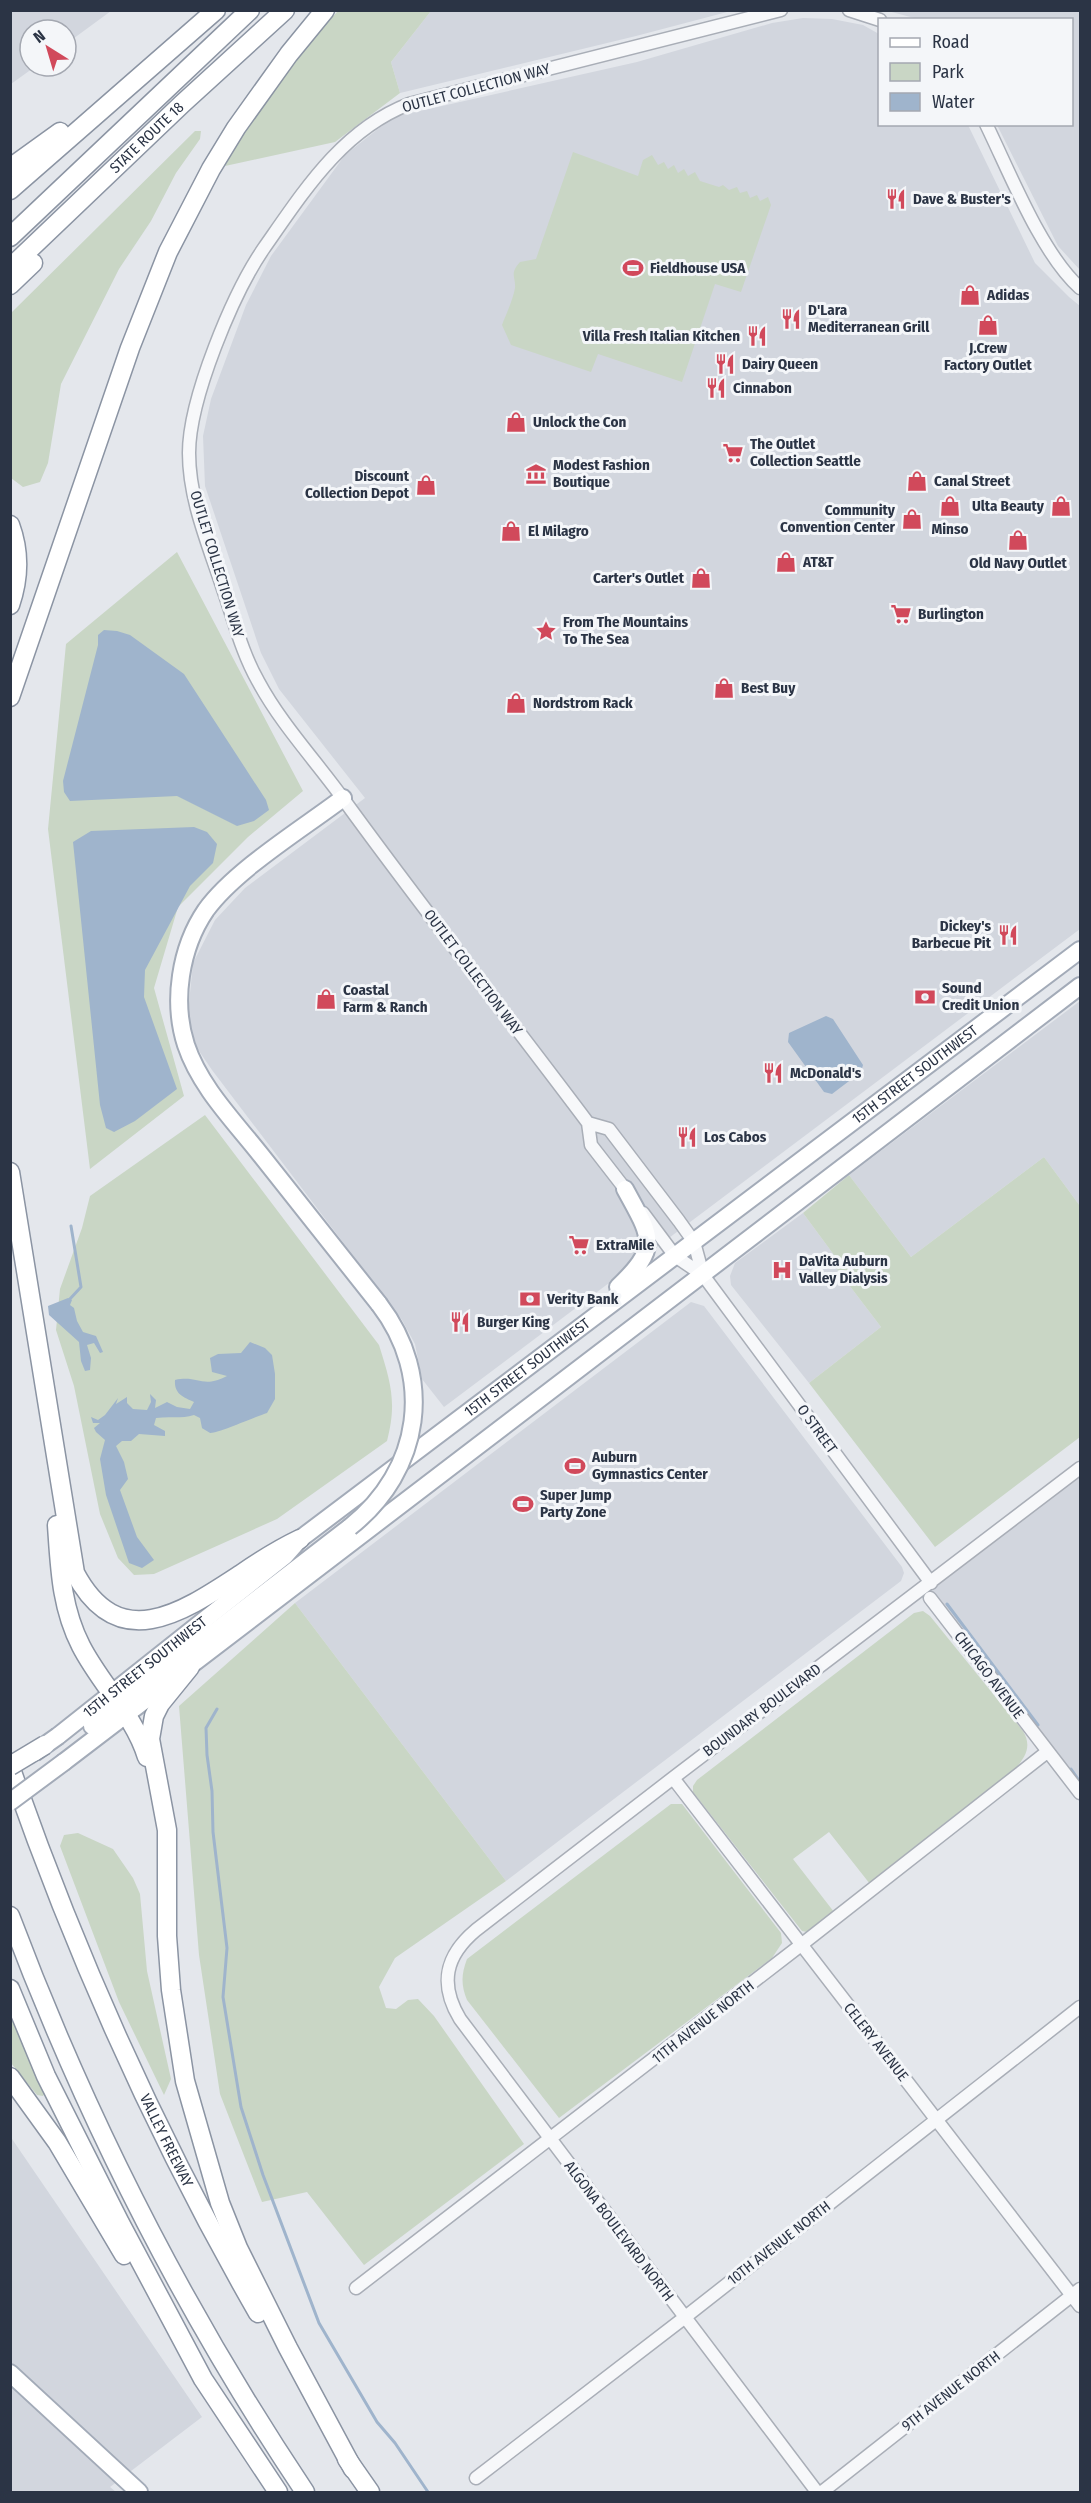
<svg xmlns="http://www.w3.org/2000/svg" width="1091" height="2503" viewBox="0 0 1091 2503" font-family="'Fira Sans Condensed',sans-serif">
	<rect width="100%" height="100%" fill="#e4e7ec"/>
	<path fill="#d2d6de" d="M11,11H111L66,44V30H30V66H36L11,84Z
		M431,11H731L636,36L400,93L391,62Z
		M888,11H1080V270L1058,246L997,125L1072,124V20L918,19Z
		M803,18L832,19L863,25L879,34L880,124L968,125L1035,263L1069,297L1080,306V929L444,1407L422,1379L415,1344L402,1320L212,1070L197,1048L193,1035L188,1013L193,963L215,920L245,888L365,798L279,689L261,653L205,486L203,436L211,399L246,305L271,256L345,155L393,117L637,62L772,23Z
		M1080,1001V1206L1044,1157L911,1257L849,1175Z
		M803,1213L834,1255L833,1264L881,1327L809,1383L731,1285L730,1276L735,1263Z
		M691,1302L704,1306L902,1567L904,1573L901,1581L506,1881L295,1603Z
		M1080,1469V1789L927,1585Z
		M10,2136L202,2417L110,2487L116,2492H11Z"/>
	<path fill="#c9d6c5" d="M338,11H431L391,62L400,93L335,142L225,166C253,110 294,56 338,11Z
		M195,131H201L200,139L176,173L151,221L119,269L61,384L48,463L40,482L23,487L11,478V313Z
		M573,152L638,176L643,160L652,155L658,165L664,162L668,169L674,165L678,173L684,169L688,176L695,172L700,181L719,187L723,185L729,190L737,187L740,193L747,191L750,198L757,195L760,201L768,197L771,205L741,292L715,284L682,382L598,354L591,372L511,345L502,325C506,314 513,300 515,288C516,277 509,274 520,262L536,259Z
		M177,552L303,791L248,837L178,907L154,988L184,1096L90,1169L48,829L66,644Z
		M205,1115L379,1345C391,1383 397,1403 387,1441L277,1519L154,1574L134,1575L118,1558L100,1514L74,1386L56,1330L60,1289L82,1228L90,1196Z
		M1044,1157L1080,1206V1437L935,1547L809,1383L881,1327L833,1264L834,1255L803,1213L849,1175L911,1257Z
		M295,1603L506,1881L395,1958L379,1987L386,2008L396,2009L408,2000L418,1999L434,2016L524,2144L364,2265L307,2192L262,2202L220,2094L199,1955L179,1706Z
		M923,1611L930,1616L1023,1731C1033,1748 1024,1758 1013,1772L870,1884L829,1832L793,1859L834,1912L807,1932L802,1931L693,1792V1786L697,1780L914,1613Z
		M671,1804H682L781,1933L782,1943L772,1958L559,2118L467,2000C461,1985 461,1975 467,1959Z
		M78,1833L113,1849L133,1878L140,1894L147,1971L171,2079L164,2095L119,2002L60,1846L64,1835Z
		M10,2014L45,2093L43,2096L37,2095L11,2063Z"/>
	<path fill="#9fb4cc" d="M104,630L117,631L130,635L184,674L266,800L269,810L254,821L237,826L177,796L70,801L64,792L63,781L98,645V635Z
		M194,827L207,832L217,844L213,863L190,886L145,970L144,997L177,1089L135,1121L114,1132L106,1128L100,1105L73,842L91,831Z
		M826,1016L833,1019L863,1065L861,1072L832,1094L824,1092L788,1042L789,1033Z
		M68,1298L72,1300L70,1305L74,1308L77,1321L83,1332L96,1336L103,1352L100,1353L94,1343L87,1345L91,1358L90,1370L85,1371L81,1361L79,1342L49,1315L48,1306Z
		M250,1342L265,1348L272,1355L275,1374V1399L267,1413C257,1416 217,1434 210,1433C209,1432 203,1429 202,1428L200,1418L194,1415C181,1419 169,1416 156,1418L154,1425L165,1431V1436L139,1434L131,1441H122L116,1446L124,1462L128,1479L120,1490L137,1537L154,1560L142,1568L129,1563L106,1495L100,1459L105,1440L96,1432L94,1428L100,1423H93L91,1417L98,1420L105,1415L118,1398L116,1404L127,1397V1403L133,1409L147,1410L151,1402L150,1394L156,1400L155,1408L167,1402L177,1407L190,1409L194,1402C183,1397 174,1394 175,1380C199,1375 202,1389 227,1376L212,1372L210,1358L218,1354L241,1353Z"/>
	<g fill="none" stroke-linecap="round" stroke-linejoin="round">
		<path stroke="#9fb4cc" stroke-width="3" d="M69,1300L81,1287L71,1226
			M947,1604L1038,1725
			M217,1709L206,1728L207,1755L212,1791L213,1832L227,1948L223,1997L241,2107L263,2175L319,2323L377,2422L395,2443L428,2492
			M1071,1769L1080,1782"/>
		<g stroke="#a9aeb7" stroke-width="15">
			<path id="minor" d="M849,10L880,20
				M986,124C1010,173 1041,253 1080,288
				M588,1123L609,1129L679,1221L694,1242L703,1275
				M629,1194L591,1145L588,1123C507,1015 423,909 344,800C316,761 281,724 258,681C242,653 234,620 223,589C209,546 189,500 189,453C189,399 233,293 264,248C304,191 342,130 409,104L781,10
				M643,1213L675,1256L703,1275L931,1583
				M930,1598L1080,1793
				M673,1778L1080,2306
				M356,2288L801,1945L1047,1752
				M476,2478L684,2318L1080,2007
				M817,2492L460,2019C439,1984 445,1956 476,1930L673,1778L1080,1468
				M822,2492L1080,2289"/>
		</g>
		<g stroke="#a3abb8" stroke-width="20">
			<g id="major">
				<path d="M343,798C302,829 235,870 206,910C180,948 172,1002 186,1045C200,1087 234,1121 260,1154C300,1204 339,1254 379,1304"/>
				<path d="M618,1287C661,1246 651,1237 625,1189"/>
				<path d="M92,1726L350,1527"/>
				<path id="s1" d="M58,1736L285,1556L300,1539L1080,950"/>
				<path d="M64,1762L1080,986"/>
				<path d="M10,2373L139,2492"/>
			</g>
		</g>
		<g stroke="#8b94a3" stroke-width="21">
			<g id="highway">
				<path d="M10,168L60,132"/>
				<path d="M10,190L216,10"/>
				<path d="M10,237L250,10"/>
				<path id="s2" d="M10,268L182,104L285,10"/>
				<path d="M10,285L33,263"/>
				<path d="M10,525C20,552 19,579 10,605"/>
				<path d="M10,697L130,348L168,252L211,169L236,128L289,54L325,10"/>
				<path d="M10,1172L75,1573C119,1656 183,1612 241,1574C260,1561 279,1549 300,1539"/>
				<path d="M57,1525C60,1568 61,1607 81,1646C101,1685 134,1715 147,1757"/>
				<path d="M190,1667L160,1704L154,1716L150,1739L167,1830V1936L171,1990L185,2081L220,2203L238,2248L288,2348L353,2469"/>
				<path id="s3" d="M10,1766C76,1956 158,2139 258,2313"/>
				<path d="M10,1916C86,2118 185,2313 305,2492"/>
				<path d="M10,1989L46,2076L120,2223L203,2379L278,2492"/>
				<path d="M10,2077L57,2142L124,2255"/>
				<path d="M347,2459L370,2492"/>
			</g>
		</g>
		<use href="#minor" stroke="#f7f8fa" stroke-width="12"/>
		<use href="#major" stroke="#fff" stroke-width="16"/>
		<use href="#highway" stroke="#fff" stroke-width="18"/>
		<g stroke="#a3abb8" stroke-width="20" stroke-linecap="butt">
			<path id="major-bridge" d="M350,1527C422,1470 435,1377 379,1304
				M34,1753L58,1736
				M10,1802L64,1762"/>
		</g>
		<g stroke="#8b94a3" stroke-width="21" stroke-linecap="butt">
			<path id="highway-bridge" d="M10,1766L45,1745"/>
		</g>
		<use href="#major-bridge" stroke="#fff" stroke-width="16"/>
		<use href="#highway-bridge" stroke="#fff" stroke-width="18"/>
	</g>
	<defs>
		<g id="restaurant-bare" transform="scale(1.62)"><path d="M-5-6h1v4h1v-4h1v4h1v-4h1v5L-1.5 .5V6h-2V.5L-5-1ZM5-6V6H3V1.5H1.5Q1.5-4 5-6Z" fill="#d1495b" stroke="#f4f6f9" stroke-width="2.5" paint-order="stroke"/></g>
		<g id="stadium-bare" transform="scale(1.62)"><path d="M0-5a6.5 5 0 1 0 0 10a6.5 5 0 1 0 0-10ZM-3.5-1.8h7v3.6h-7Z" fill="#d1495b" stroke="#f4f6f9" stroke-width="2.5" paint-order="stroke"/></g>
		<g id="shop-bare" transform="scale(1.62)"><path d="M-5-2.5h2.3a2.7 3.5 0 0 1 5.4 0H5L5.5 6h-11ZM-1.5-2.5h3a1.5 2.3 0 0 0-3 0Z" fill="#d1495b" stroke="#f4f6f9" stroke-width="2.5" paint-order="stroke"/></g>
		<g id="supermarket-bare" transform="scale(1.62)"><path d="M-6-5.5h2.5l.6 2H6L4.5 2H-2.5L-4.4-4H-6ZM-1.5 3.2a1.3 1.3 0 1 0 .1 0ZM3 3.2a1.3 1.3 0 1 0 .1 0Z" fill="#d1495b" stroke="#f4f6f9" stroke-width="2.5" paint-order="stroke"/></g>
		<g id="museum-bare" transform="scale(1.62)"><path d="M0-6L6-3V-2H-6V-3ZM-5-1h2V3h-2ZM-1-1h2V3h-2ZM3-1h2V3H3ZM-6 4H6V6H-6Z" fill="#d1495b" stroke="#f4f6f9" stroke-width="2.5" paint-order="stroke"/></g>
		<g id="sight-bare" transform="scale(1.62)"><path d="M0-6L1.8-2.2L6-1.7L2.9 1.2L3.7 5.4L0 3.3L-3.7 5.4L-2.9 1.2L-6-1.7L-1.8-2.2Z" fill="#d1495b" stroke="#f4f6f9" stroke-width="2.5" paint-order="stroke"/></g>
		<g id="bank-bare" transform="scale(1.62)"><path d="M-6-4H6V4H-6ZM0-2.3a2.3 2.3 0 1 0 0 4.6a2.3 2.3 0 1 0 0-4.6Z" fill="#d1495b" stroke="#f4f6f9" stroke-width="2.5" paint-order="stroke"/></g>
		<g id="hospital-bare" transform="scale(1.62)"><path d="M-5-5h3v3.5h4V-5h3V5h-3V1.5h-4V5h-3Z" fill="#d1495b" stroke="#f4f6f9" stroke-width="2.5" paint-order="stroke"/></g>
	</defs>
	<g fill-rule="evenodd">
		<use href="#restaurant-bare" x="896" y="199"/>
		<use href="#stadium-bare" x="633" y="268"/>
		<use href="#shop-bare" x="970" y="295"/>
		<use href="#restaurant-bare" x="791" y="319"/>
		<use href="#shop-bare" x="988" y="325"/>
		<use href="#restaurant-bare" x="757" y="336"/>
		<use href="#restaurant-bare" x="725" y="364"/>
		<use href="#restaurant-bare" x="716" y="388"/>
		<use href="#shop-bare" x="516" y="422"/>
		<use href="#supermarket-bare" x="733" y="453"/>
		<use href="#museum-bare" x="536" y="474"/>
		<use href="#shop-bare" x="917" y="481"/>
		<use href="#shop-bare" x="426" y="485"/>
		<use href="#shop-bare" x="950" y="506"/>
		<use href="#shop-bare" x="1061" y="506"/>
		<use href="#shop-bare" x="912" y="519"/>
		<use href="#shop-bare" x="511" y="531"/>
		<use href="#shop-bare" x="1018" y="540"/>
		<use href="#shop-bare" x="786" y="562"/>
		<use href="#shop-bare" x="701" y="578"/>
		<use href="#supermarket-bare" x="901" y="614"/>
		<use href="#sight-bare" x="546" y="631"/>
		<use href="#shop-bare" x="724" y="688"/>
		<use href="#shop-bare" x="516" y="703"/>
		<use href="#restaurant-bare" x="1008" y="935"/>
		<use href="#bank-bare" x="925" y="997"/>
		<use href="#shop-bare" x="326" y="999"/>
		<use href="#restaurant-bare" x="773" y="1073"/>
		<use href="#restaurant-bare" x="687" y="1137"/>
		<use href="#supermarket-bare" x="579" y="1245"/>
		<use href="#hospital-bare" x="782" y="1270"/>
		<use href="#bank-bare" x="530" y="1299"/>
		<use href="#restaurant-bare" x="460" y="1322"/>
		<use href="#stadium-bare" x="575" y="1466"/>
		<use href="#stadium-bare" x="523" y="1504"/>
	</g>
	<g text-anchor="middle" stroke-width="6" stroke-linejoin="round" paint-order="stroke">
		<g font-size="15" fill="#2b3445" stroke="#f4f6f9">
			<text transform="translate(476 88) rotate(-15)" y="5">OUTLET COLLECTION WAY</text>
			<text dy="5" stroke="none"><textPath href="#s2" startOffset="189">STATE ROUTE 18</textPath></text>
			<text transform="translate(217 564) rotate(73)" y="5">OUTLET COLLECTION WAY</text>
			<text transform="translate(473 972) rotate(53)" y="5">OUTLET COLLECTION WAY</text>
			<text dy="5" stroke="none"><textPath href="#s1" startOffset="1083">15TH STREET SOUTHWEST</textPath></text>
			<text dy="5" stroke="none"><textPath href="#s1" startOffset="597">15TH STREET SOUTHWEST</textPath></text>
			<text transform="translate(817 1429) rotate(54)" y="5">O STREET</text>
			<text dy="5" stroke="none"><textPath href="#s1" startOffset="111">15TH STREET SOUTHWEST</textPath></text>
			<text transform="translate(989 1675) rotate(53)" y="5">CHICAGO AVENUE</text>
			<text transform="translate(762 1710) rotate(-37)" y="5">BOUNDARY BOULEVARD</text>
			<text transform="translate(703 2022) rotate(-38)" y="5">11TH AVENUE NORTH</text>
			<text transform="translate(876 2042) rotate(52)" y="5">CELERY AVENUE</text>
			<text dy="5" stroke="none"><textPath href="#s3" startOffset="406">VALLEY FREEWAY</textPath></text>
			<text transform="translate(619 2231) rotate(53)" y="5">ALGONA BOULEVARD NORTH</text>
			<text transform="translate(779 2243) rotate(-38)" y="5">10TH AVENUE NORTH</text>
			<text transform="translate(951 2391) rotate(-38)" y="5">9TH AVENUE NORTH</text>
		</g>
		<g font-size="15" font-weight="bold" fill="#2b3445" stroke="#f4f6f9" text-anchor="start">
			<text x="913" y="204">Dave &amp; Buster's</text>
			<text x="650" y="273">Fieldhouse USA</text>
			<text x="987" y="300">Adidas</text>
			<text x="808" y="315">D'Lara<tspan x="808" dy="17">Mediterranean Grill</tspan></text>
			<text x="740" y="341" text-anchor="end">Villa Fresh Italian Kitchen</text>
			<text x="988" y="353" text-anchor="middle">J.Crew<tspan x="988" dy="17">Factory Outlet</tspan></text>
			<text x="742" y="369">Dairy Queen</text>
			<text x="733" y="393">Cinnabon</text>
			<text x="533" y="427">Unlock the Con</text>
			<text x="750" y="449">The Outlet<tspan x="750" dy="17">Collection Seattle</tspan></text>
			<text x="553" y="470">Modest Fashion<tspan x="553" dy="17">Boutique</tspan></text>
			<text x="409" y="481" text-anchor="end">Discount<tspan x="409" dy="17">Collection Depot</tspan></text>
			<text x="934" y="486">Canal Street</text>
			<text x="1044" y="511" text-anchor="end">Ulta Beauty</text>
			<text x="895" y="515" text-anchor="end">Community<tspan x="895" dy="17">Convention Center</tspan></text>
			<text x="950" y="534" text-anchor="middle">Minso</text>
			<text x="528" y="536">El Milagro</text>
			<text x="803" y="567">AT&amp;T</text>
			<text x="1018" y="568" text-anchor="middle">Old Navy Outlet</text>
			<text x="684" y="583" text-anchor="end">Carter's Outlet</text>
			<text x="918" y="619">Burlington</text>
			<text x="563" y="627">From The Mountains<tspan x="563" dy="17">To The Sea</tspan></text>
			<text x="741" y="693">Best Buy</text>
			<text x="533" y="708">Nordstrom Rack</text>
			<text x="991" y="931" text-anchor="end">Dickey's<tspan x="991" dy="17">Barbecue Pit</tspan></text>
			<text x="942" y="993">Sound<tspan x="942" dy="17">Credit Union</tspan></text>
			<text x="343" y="995">Coastal<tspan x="343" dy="17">Farm &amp; Ranch</tspan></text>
			<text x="790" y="1078">McDonald's</text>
			<text x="704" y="1142">Los Cabos</text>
			<text x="596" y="1250">ExtraMile</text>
			<text x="799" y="1266">DaVita Auburn<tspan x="799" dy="17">Valley Dialysis</tspan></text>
			<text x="547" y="1304">Verity Bank</text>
			<text x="477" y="1327">Burger King</text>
			<text x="592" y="1462">Auburn<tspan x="592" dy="17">Gymnastics Center</tspan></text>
			<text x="540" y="1500">Super Jump<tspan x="540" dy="17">Party Zone</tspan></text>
		</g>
	</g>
	<rect width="1091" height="2503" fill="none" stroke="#2b3445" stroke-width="24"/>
	<rect x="878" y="18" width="195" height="108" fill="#f4f6f9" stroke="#a4a8b1" stroke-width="1.5"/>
	<rect x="890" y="38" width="30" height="9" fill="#ffffff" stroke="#a4a8b1" stroke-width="1.5"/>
	<text x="932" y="48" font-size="18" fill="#2b3445">Road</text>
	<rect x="890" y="63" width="30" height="18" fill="#c9d6c5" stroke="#a4a8b1" stroke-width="1.5"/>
	<text x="932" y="78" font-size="18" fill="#2b3445">Park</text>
	<rect x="890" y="93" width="30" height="18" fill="#9fb4cc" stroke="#a4a8b1" stroke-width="1.5"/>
	<text x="932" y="108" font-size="18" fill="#2b3445">Water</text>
	<g transform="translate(48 48) rotate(323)"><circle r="28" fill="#f4f6f9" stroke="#a4a8b1" stroke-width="1.5"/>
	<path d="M0-4.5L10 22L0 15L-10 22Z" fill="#d1495b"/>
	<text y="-9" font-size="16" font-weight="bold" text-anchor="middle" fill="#2b3445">N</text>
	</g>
</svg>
